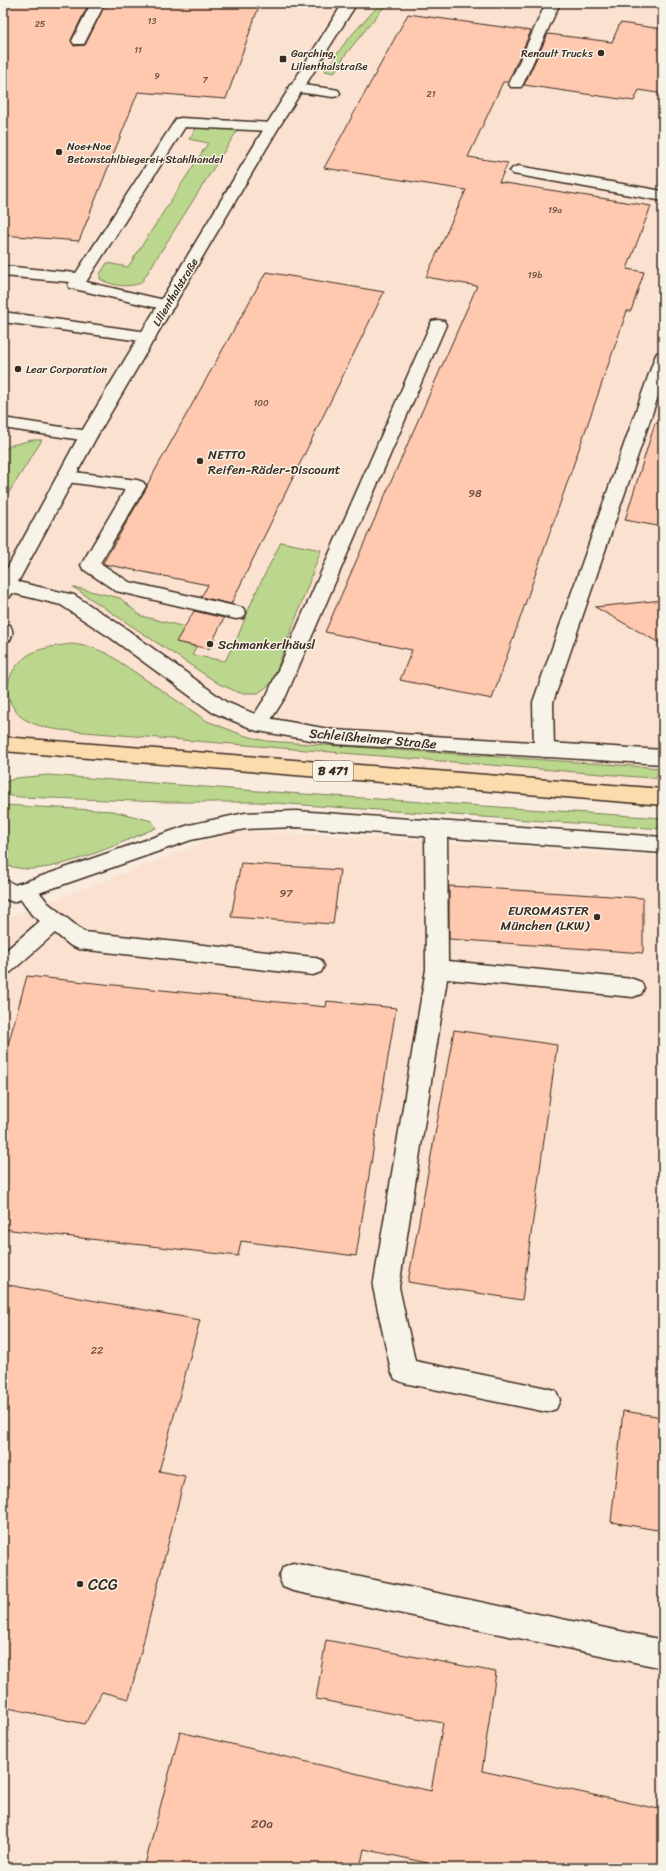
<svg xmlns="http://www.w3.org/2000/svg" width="666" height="1871" viewBox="0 0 666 1871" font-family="Sriracha,sans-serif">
	<rect width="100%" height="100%" fill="#f9ebdd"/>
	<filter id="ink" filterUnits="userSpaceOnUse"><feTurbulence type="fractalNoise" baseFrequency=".025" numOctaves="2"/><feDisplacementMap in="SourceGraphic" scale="8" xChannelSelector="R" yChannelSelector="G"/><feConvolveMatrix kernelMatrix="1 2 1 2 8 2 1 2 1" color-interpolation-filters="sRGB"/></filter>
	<g filter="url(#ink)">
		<path fill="#fbe1d0" d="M3,3H663V796L3,747Z
			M235,831L385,838L663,857V1868H3V919Z"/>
		<path fill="#bbd78e" stroke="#7b8056" d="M381,3H390L383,8L346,54L334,73L325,71L347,40Z
			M204,126L232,128L237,131L141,283C129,288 112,286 100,279V274L107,263L128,267L208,143L189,139L196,129Z
			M32,440H42L3,502V484L7,478L3,477V450L12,445Z
			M281,542L321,550L272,683L258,693H240L219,684L73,587L120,598L141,616L185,627L177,642L196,647L192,655L225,661L238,636L255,594Z
			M72,644L91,647L108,654L207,721L243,735L266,741L663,768V779L60,730C47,728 31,725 20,716C0,696 6,669 30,654C43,647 57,646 72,644Z
			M48,775L258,791L663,818V829L258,802H167L20,797L3,795V783L16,778Z
			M3,805L113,811L152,821L156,828C122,842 64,870 27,869C19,869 11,866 3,865Z"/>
		<path fill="#ffc9b0" stroke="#3b2a1e" d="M3,3H89L71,40L74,46L85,45L106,3H260L226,99L138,92L79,241L3,235Z
			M408,14L531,31L508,82H503L468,157L508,163L499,182L651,206L627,269L644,272L631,311H627L492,699L400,680L412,650L325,632L477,286L426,277L466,190L324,168Z
			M620,23L663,29V94L639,90L634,101L524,85L548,34L612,42Z
			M266,272L384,292L231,604L201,597L208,585L104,564L103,563L147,487V485Z
			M655,423L663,424V527L625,520Z
			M663,600V645L595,607Z
			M194,611L224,618L209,649L176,642Z
			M241,863L340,870L333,924L231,917Z
			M449,886L643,898V953L449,939Z
			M27,976L326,1007L327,1001L396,1008L356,1256L241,1241L238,1256L3,1229V1063Z
			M454,1030L557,1045L522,1300L408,1282Z
			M3,1284L200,1320L159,1471L185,1476L129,1699L102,1692L85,1724L3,1707Z
			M623,1411L663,1417V1531L611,1522Z
			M326,1640L496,1672L482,1771L663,1810V1868H450L364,1849L360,1868H144L180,1732L431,1791L443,1723L316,1699Z"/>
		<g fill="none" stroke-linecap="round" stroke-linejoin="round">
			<g stroke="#3b2a1e" stroke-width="3">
				<path id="lane" d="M91,3H105L84,44H74L72,41Z
					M546,3H560L523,84L521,87H511L509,84Z
					M295,84L333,89L338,90L340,93L338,96L333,97L290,91L288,88L290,85Z
					M181,118L272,123L277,124L279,127L277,130L272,131L185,127L86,282L173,302L175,305L173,308L167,310L70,288L68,285L70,282L3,276V266L76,273L174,122L176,119Z
					M518,166L663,191V201L513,174L510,171L513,168Z
					M3,312L148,332L154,333L156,337L154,341L148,342L3,322Z
					M438,320L444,321L446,325L286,696L265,729L258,731L251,729L248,724L267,695L430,325L432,321Z
					M663,352V382L553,702L554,750L551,755L544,757L537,755L534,750L533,702L655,357L657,353Z
					M3,418L88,431L94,432L97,436L94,440L88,441L3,428Z
					M66,471L137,480L143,482L146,486L100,563L129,582L243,608L246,613L243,618L236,619L116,591L83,569L81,565L125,490L60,481L57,477L60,473Z
					M436,821L443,823L447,829L448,961L633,979L641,982L644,988L641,994L633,997L447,979L399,1287L415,1361L547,1388L556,1391L560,1400L556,1409L547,1412L404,1383L395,1379L391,1371L373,1287L426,969L425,829L429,823Z
					M25,882L33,884L48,903L84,932L313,957L321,960L324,966L321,972L313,975L79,949L71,946L55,933L11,972L3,975V953L40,921L32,915L14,890L17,884Z
					M293,1563L663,1640V1668L293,1591L283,1587L279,1577L283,1567Z"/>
			</g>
			<g stroke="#3b2a1e" stroke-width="3">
				<path id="street" d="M343,3H357L279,127L97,436L18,582L74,595L125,628L226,702L262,717L334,730L663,750V764L334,744L258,731L212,712L111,638L61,605L12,593L10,597L3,599V576L79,436L265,127Z
					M3,623L10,625C13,631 13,634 10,640L3,642Z
					M296,811L663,837V853L296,827L245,829L191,840L13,902L3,898V879L16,885L189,825L245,813Z"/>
			</g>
			<g stroke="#3b2a1e" stroke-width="3">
				<path id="primary" d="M3,737L663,789V805L3,751Z"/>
			</g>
			<use href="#lane" fill="#f7f3e8" fill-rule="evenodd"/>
			<use href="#street" fill="#f7f3e8" fill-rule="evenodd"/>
			<use href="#primary" fill="#fcdcac" fill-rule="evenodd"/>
		</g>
	</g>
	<g fill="#3b2a1e" stroke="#f7f3e8" stroke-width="1.5">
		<circle cx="601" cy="53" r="4"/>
		<rect x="279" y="55" width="8" height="8" rx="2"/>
		<circle cx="59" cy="152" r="4"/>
		<circle cx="18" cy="369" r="4"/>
		<circle cx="200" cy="461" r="4"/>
		<circle cx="210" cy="644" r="4"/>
		<circle cx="597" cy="917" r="4"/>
		<circle cx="80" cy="1584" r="4"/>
	</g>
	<g text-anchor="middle" stroke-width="3" stroke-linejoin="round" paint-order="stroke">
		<g font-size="9" fill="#6c5242">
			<text x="152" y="24">13</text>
			<text x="40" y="27">25</text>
			<text x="138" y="53">11</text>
			<text x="157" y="79">9</text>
			<text x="205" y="83">7</text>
			<text x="431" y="97">21</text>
			<text x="555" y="213">19a</text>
			<text x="535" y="278">19b</text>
			<text x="261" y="406">100</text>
		</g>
		<g font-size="11" fill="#3b2a1e" stroke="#f7f3e8" text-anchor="start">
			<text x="291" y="57">Garching,<tspan x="291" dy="13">Lilienthalstraße</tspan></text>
			<text x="593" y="57" text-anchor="end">Renault Trucks</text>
			<text x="67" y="150">Noe+Noe<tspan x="67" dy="13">Betonstahlbiegerei+Stahlhandel</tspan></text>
			<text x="26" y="373">Lear Corporation</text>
		</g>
		<g font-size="11" fill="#3b2a1e" stroke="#f7f3e8">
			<text transform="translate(175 292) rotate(-59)" y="4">Lilienthalstraße</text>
		</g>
		<g font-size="11" fill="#6c5242">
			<text x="475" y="497">98</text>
			<text x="286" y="897">97</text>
			<text x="97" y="1354">22</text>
		</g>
		<rect fill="#f7f3e8" stroke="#73665b" stroke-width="1" x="313" y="761" width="40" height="20" rx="3"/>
		<g font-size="12" font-weight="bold" fill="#3b2a1e">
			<text x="333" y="775">B 471</text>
		</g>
		<g font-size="13" fill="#3b2a1e" stroke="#f7f3e8" text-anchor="start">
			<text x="208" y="459">NETTO<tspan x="208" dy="15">Reifen-Räder-Discount</tspan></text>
			<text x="218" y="649">Schmankerlhäusl</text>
			<text x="589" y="915" text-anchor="end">EUROMASTER<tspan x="589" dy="15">München (LKW)</tspan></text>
		</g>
		<g font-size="13" fill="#3b2a1e" stroke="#f7f3e8">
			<text transform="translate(373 738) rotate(5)" y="5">Schleißheimer Straße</text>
		</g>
		<g font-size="13" fill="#6c5242">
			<text x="262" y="1828">20a</text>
		</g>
		<g font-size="16" fill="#3b2a1e" stroke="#f7f3e8" text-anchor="start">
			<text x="88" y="1590">CCG</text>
		</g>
	</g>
	<rect width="666" height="1871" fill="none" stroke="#f7f3e8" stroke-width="16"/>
	<rect x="8" y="8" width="650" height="1855" fill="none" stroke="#3b2a1e" stroke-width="1.5" filter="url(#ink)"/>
</svg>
